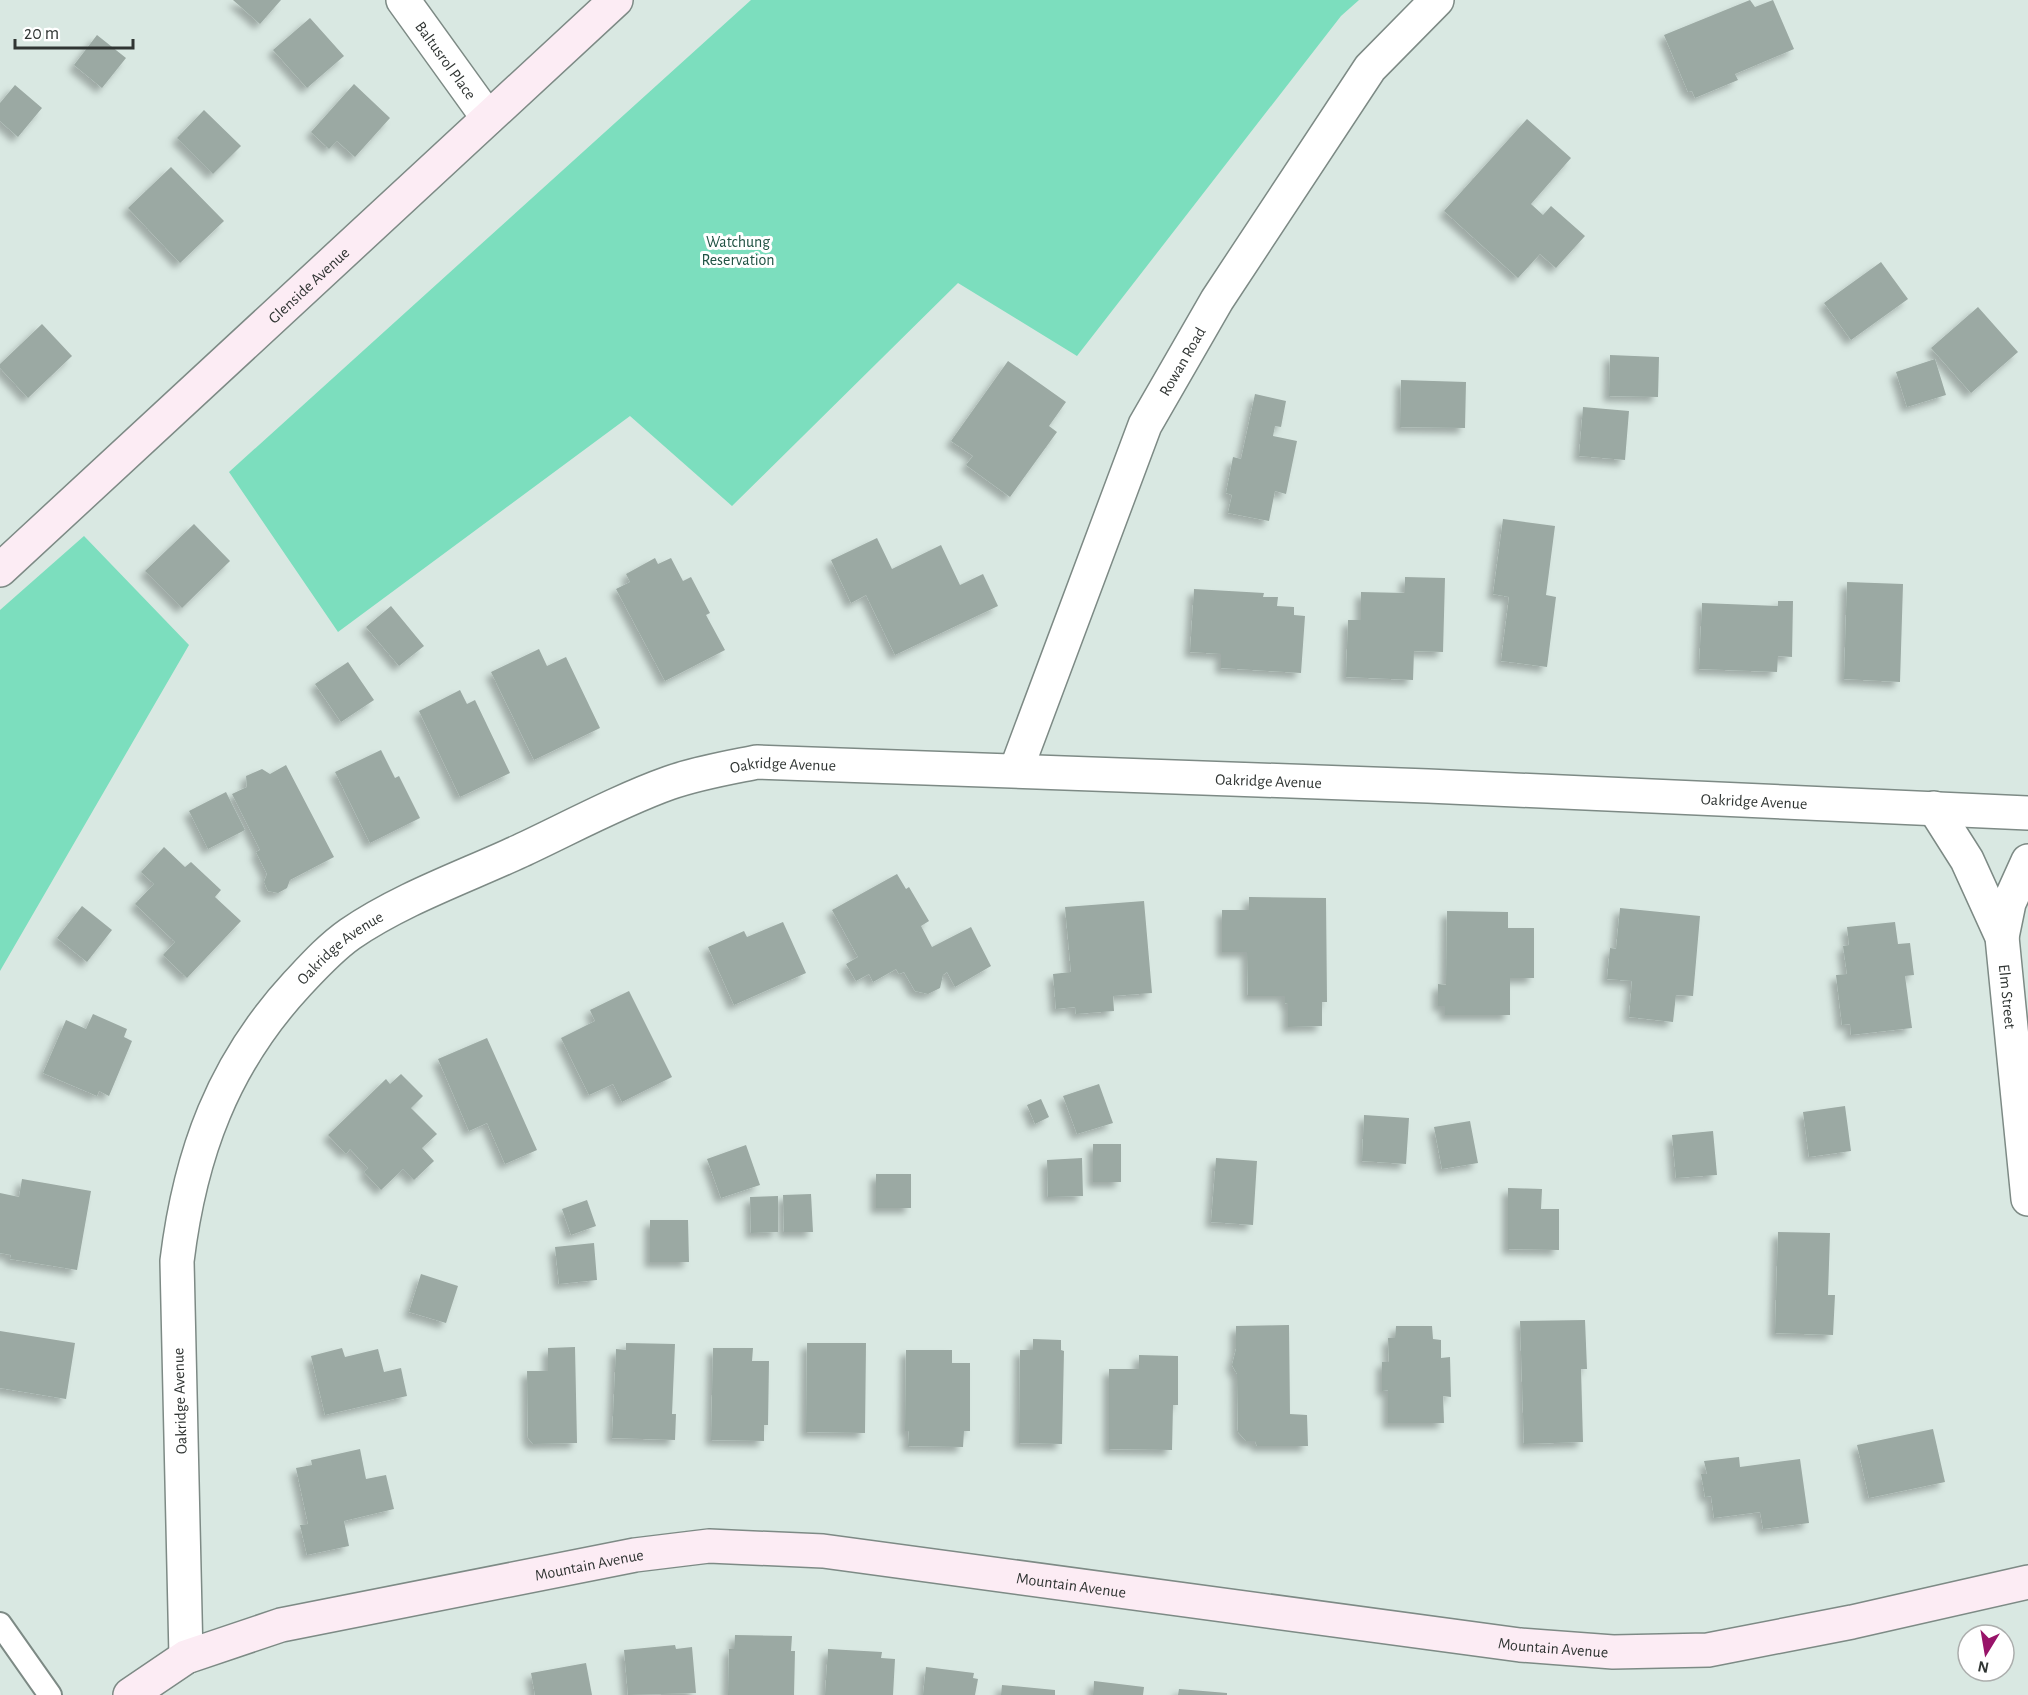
<svg xmlns="http://www.w3.org/2000/svg" width="2028" height="1695" viewBox="0 0 2028 1695" font-family="'Alegreya Sans',sans-serif">
	<defs>
		<filter id="shadow"><feDropShadow dx="-5.5" dy="5.5" stdDeviation="3" flood-color="#0004"/></filter>
	</defs>
	<rect width="100%" height="100%" fill="#d9e8e2"/>
	<path fill="#7cdebe" d="M751,0H1359L1341,16L1077,356L958,283L732,506L630,416L338,632L229,472Z
		M84,536L189,645L0,971V610Z"/>
	<path fill="#9ba9a3" filter="url(#shadow)" d="M233,0H281L260,24Z
		M1750,0L1755,7L1773,0L1794,49L1735,74L1738,80L1695,98L1692,91L1688,92L1664,35Z
		M310,18L344,56L307,88L273,50Z
		M97,35L126,58L102,88L74,65Z
		M354,84L390,118L355,157L337,141L329,149L311,132Z
		M15,85L42,108L18,137L0,121V103Z
		M204,110L241,146L213,174L177,138Z
		M1527,119L1571,158L1531,204L1543,215L1551,206L1585,236L1556,268L1540,254L1518,278L1444,211Z
		M171,167L224,221L180,263L128,208Z
		M1881,262L1908,299L1851,340L1824,303Z
		M1978,307L2018,352L1971,393L1931,348Z
		M42,324L72,356L28,398L0,368V364Z
		M1610,355L1659,357L1658,397L1609,396Z
		M1935,359L1946,395L1907,407L1896,372Z
		M1008,361L1066,402L1049,426L1057,432L1010,497L966,465L973,456L951,441Z
		M1401,380L1466,382L1465,428L1400,427Z
		M1255,394L1286,401L1281,427L1275,426L1273,436L1297,441L1286,494L1275,491L1269,521L1228,513L1232,495L1226,493L1233,457L1241,459Z
		M1583,407L1629,411L1625,460L1579,456Z
		M1503,519L1555,526L1546,595L1556,597L1547,667L1501,661L1509,597L1493,594Z
		M194,524L230,561L182,608L145,571Z
		M877,538L892,569L941,545L960,585L983,574L998,606L895,655L866,595L851,603L831,560Z
		M655,558L658,564L671,558L683,581L691,577L710,613L706,615L725,650L665,681L616,589L630,582L626,574Z
		M1405,577L1445,578L1443,652L1414,651L1413,680L1346,677L1348,620H1361V592L1405,593Z
		M1847,582L1903,584L1900,682L1844,679Z
		M1194,589L1264,593L1263,597H1278L1277,606L1294,607V615L1305,616L1301,673L1221,668V654L1190,652Z
		M1778,601H1793L1792,657L1778,656L1777,672L1699,669L1702,603L1778,606Z
		M391,606L424,646L399,666L366,627Z
		M539,649L547,666L566,657L600,728L534,760L491,672Z
		M348,662L374,700L341,722L315,684Z
		M460,690L467,704L475,700L510,773L460,797L419,711Z
		M381,750L395,778L399,776L420,818L370,843L335,772Z
		M286,765L334,857L290,880L287,888L278,893L268,891L264,882L267,874L256,852L260,850L232,794L247,787L246,776L262,769L270,774Z
		M226,792L245,830L208,849L189,811Z
		M164,847L185,867L191,862L221,890L215,897L241,921L187,978L163,955L175,942L135,904L154,884L141,872Z
		M897,874L906,889L909,887L929,921L921,926L932,947L971,927L991,966L955,987L947,972L943,975L940,988L928,994L915,991L904,972L899,974L896,969L873,982L869,974L856,981L846,964L858,957L832,910Z
		M1249,897L1326,898L1327,1002H1322V1026L1288,1027V1004L1285,1003V996H1248L1247,952H1222V910H1249Z
		M1144,901L1152,993L1113,996L1114,1011L1076,1014L1075,1007L1056,1009L1053,974L1071,972L1065,907Z
		M82,906L112,930L87,962L57,938Z
		M1620,908L1700,916L1693,996L1676,995L1673,1022L1629,1017L1632,981L1607,979L1610,948L1616,949Z
		M1447,911L1508,912V928H1534V978H1510V1015H1445V1006H1438V984L1446,985Z
		M783,922L806,973L734,1005L708,947L744,931L747,937Z
		M1895,922L1898,944L1910,943L1914,975L1905,976L1912,1028L1851,1035L1850,1024L1842,1025L1836,975L1847,974L1843,946L1849,945L1847,927Z
		M629,991L672,1077L622,1102L613,1084L589,1095L561,1038L595,1021L590,1010Z
		M93,1014L127,1029L124,1037L132,1041L109,1096L99,1091L97,1096L43,1073L66,1020L86,1029Z
		M487,1038L537,1150L505,1164L487,1123L469,1131L438,1059Z
		M401,1074L423,1096L411,1108L437,1134L422,1148L434,1161L414,1180L403,1169L381,1190L364,1172L368,1168L350,1149L346,1154L328,1135L386,1079L390,1084Z
		M1099,1084L1113,1123L1077,1134L1063,1096Z
		M1041,1099L1049,1117L1035,1124L1027,1105Z
		M1845,1106L1851,1151L1809,1157L1803,1112Z
		M1364,1115L1409,1118L1406,1164L1362,1161Z
		M1470,1121L1478,1163L1442,1169L1434,1127Z
		M1713,1131L1717,1175L1676,1178L1672,1135Z
		M1093,1144H1121V1182H1093Z
		M746,1145L760,1185L721,1198L707,1159Z
		M1082,1158L1083,1196L1048,1197L1047,1160Z
		M1216,1158L1257,1161L1253,1225L1211,1222Z
		M876,1174H911V1208H876Z
		M22,1179L91,1191L77,1270L10,1259L11,1255L0,1253V1193L19,1197Z
		M1508,1188L1542,1189L1541,1209H1559V1250L1508,1249Z
		M811,1194L813,1232H784L783,1195Z
		M778,1196V1232L751,1233L750,1197Z
		M587,1200L596,1226L571,1235L562,1209Z
		M650,1220H688L689,1262H650Z
		M1778,1232L1830,1233L1828,1295H1835L1833,1335L1775,1333Z
		M594,1243L597,1280L559,1284L555,1247Z
		M421,1274L458,1286L446,1323L409,1312Z
		M1585,1320L1587,1369H1581L1583,1442L1524,1444L1520,1321Z
		M1289,1325L1290,1414L1307,1415L1308,1446H1257L1255,1441H1246L1238,1432L1237,1374L1232,1365L1236,1349V1326Z
		M1396,1326H1432L1433,1339L1441,1340V1358L1450,1357L1451,1397L1443,1396L1444,1423H1388V1390L1382,1391V1362H1389L1388,1338H1395Z
		M0,1331L75,1343L66,1399L0,1388Z
		M1033,1339L1061,1340V1350L1064,1351L1062,1444L1019,1443L1020,1350H1033Z
		M626,1343L675,1344L672,1414H676L675,1440L612,1438L616,1349L626,1350Z
		M807,1343H866L865,1433L806,1432Z
		M575,1347L577,1443L533,1444L528,1438L527,1371H548V1348Z
		M342,1348L345,1357L378,1349L384,1372L401,1368L407,1396L325,1415L311,1356Z
		M713,1348H753L752,1361H769L768,1425H764V1441L711,1440Z
		M906,1350H952V1363H970V1431H964L963,1447L908,1446L909,1431H905Z
		M1139,1355L1178,1356V1405H1173L1172,1450L1109,1449V1369H1139Z
		M1933,1429L1945,1482L1869,1498L1857,1445Z
		M360,1449L366,1479L386,1475L394,1509L344,1521L349,1546L307,1555L300,1525L308,1524L296,1468L312,1465L311,1460Z
		M1739,1457L1740,1467L1800,1459L1809,1523L1763,1529L1760,1512L1714,1518L1711,1496L1705,1497L1701,1474H1707L1704,1461Z
		M735,1635L792,1636L791,1651H795L794,1695H728L729,1649H734Z
		M675,1645L676,1649L692,1647L696,1693L628,1695L624,1650Z
		M828,1649L882,1652L881,1658L895,1659L893,1695H825Z
		M586,1663L592,1695H535L531,1673Z
		M926,1667L974,1673L973,1678L978,1679L975,1695H923Z
		M1094,1681L1144,1687L1143,1695H1093Z
		M1002,1685L1055,1690V1695H1001Z
		M1179,1689L1227,1693V1695H1178Z"/>
	<g fill="none" stroke-linecap="round" stroke-linejoin="round">
		<g stroke="#7d8a85" stroke-width="26">
			<path id="service" d="M0,1624L50,1695"/>
		</g>
		<g stroke="#7d8a85" stroke-width="36">
			<g id="minor">
				<path id="s1" d="M403,0L488,118"/>
				<path id="s2" d="M1016,770L1145,425L1217,300L1370,68L1437,0"/>
				<path id="s3" d="M1934,808L1967,860L2002,937L2028,1199"/>
				<path d="M2002,937L2009,903L2028,861"/>
				<path id="s4" d="M186,1657L177,1261C190,1154 223,1064 297,984C313,967 330,948 350,934C401,899 464,877 520,851C567,829 621,800 669,783C697,773 727,768 757,762L1428,786L2028,813"/>
			</g>
		</g>
		<g stroke="#7d8a85" stroke-width="36">
			<g id="secondary">
				<path id="s5" d="M0,570L616,0"/>
				<path id="s6" d="M130,1695L186,1657L281,1625L635,1555L709,1546L823,1551L1520,1645L1613,1652L1708,1650L1852,1622L2028,1582"/>
			</g>
		</g>
		<use href="#service" stroke="#fff" stroke-width="22"/>
		<use href="#minor" stroke="#fff" stroke-width="33"/>
		<use href="#secondary" stroke="#fcecf4" stroke-width="33"/>
	</g>
	<g text-anchor="middle" stroke-width="6" stroke-linejoin="round" paint-order="stroke">
		<g font-size="16" fill="#303533" stroke="#fff">
			<text dy="6" stroke="none"><textPath href="#s1" startOffset="74">Baltusrol Place</textPath></text>
			<text dy="6" stroke="none"><textPath href="#s5" startOffset="420">Glenside Avenue</textPath></text>
			<text dy="6" stroke="none"><textPath href="#s2" startOffset="442">Rowan Road</textPath></text>
			<text dy="6" stroke="none"><textPath href="#s4" startOffset="1246">Oakridge Avenue</textPath></text>
			<text dy="6" stroke="none"><textPath href="#s4" startOffset="1732">Oakridge Avenue</textPath></text>
			<text dy="6" stroke="none"><textPath href="#s4" startOffset="2218">Oakridge Avenue</textPath></text>
			<text dy="6" stroke="none"><textPath href="#s4" startOffset="760">Oakridge Avenue</textPath></text>
			<text dy="6" stroke="none"><textPath href="#s3" startOffset="206">Elm Street</textPath></text>
			<text transform="translate(179 1401) rotate(-92)" y="6">Oakridge Avenue</text>
			<text dy="6" stroke="none"><textPath href="#s6" startOffset="482">Mountain Avenue</textPath></text>
			<text dy="6" stroke="none"><textPath href="#s6" startOffset="968">Mountain Avenue</textPath></text>
			<text dy="6" stroke="none"><textPath href="#s6" startOffset="1454">Mountain Avenue</textPath></text>
		</g>
		<g font-size="16" fill="#215344" stroke="#fff">
			<text x="738" y="247">Watchung<tspan x="738" dy="18">Reservation</tspan></text>
		</g>
	</g>
	<g transform="translate(1986 1653) rotate(191)"><circle r="28" fill="#ffffff" stroke="#acaead" stroke-width="1.5"/>
	<path d="M0-4.5L10 22L0 15L-10 22Z" fill="#981369"/>
	<text y="-9" font-size="16" font-weight="bold" text-anchor="middle" fill="#303533">N</text>
	</g>
	<path d="M15 39v9h118v-9" fill="none" stroke="#303533" stroke-width="3"/>
	<text x="24" y="39" font-size="18" fill="#303533" stroke="#ffffff" stroke-width="4.5" paint-order="stroke">20 m</text>
</svg>
